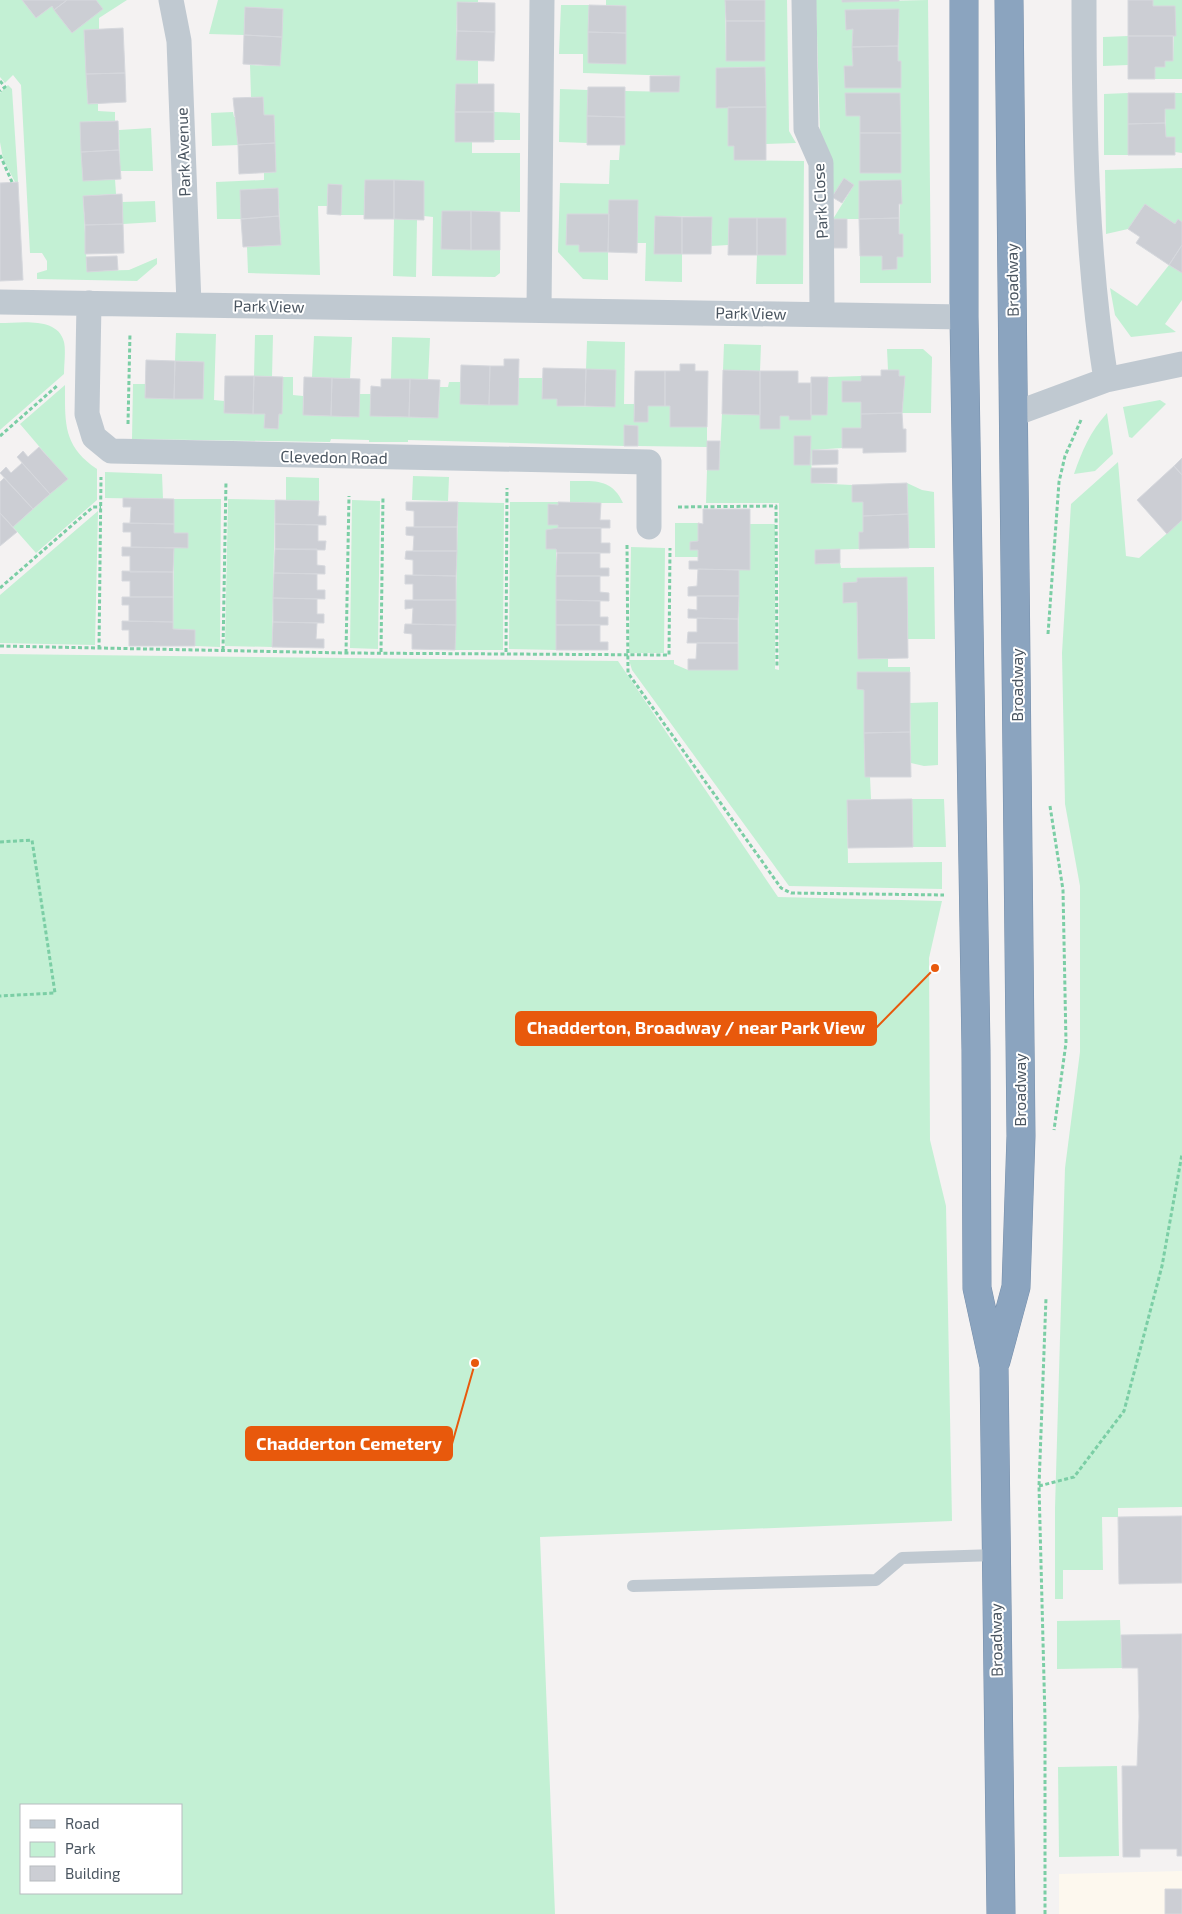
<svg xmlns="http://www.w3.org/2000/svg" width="1182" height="1914" viewBox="0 0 1182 1914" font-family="'Exo 2',sans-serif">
	<rect width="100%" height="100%" fill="#f4f2f2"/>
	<path fill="#fdf8ee" d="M1182,1871V1914H1059V1874Z"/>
	<path fill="#c3f0d4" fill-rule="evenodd" d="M0,0H22L36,18L52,6L72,33L102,9L96,0H127L99,18V29L84,30L88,104H98V111L115,112V121L81,122L83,181L115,179L116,194L83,196L87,271L129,270L157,258V264L137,281L37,279V273L47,270V261L42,253H30L21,85L13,75L5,83L0,77Z
		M218,0H478V2L457,3L456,60L478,61V84H456L455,142H472V153H520V212L442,211L441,249L500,250V273L495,277L432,276L433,217L424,216V181L365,180L364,215H341L342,185L328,184L327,206H318L320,275L248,273L247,247L281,245L278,188L240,190L241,219H217L216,182L264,180V173L276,172L274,115H264L263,97H251L250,65L280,66L283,9L245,7L244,35L209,34Z
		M606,0H725L726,61H765V0H787L789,131L796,143L766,144L765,67L728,107V146H734V160L804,161L803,284H756L757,255H786V218H729L728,245L711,246V217L655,216L654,254H682V282L645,281L646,243H637L638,200H609V214H567L566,245H579L580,252H608V280L583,279L558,252L560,183L609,184L610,160H619L620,145H625V91L679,92V76L583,73V54H559L561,5H589L588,63H626V6L606,5Z
		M816,0H842V2L928,0L931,283H860V256H882V270L897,269V257H903V234H899L901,181H897L859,219H833L854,185L844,178L832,197L820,134ZM899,9L898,61H901V87L845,88V67L853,66V29H846L845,10ZM846,93H900L901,173H861L860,116H846Z
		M1153,0H1182V79H1155V67H1164L1165,61H1173L1175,6H1153Z
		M1128,36V65L1103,66V37Z
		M8,85L12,89L18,182H15L3,159L0,142V93Z
		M560,89L588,90L587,143L559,142Z
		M1128,93V155H1104V94Z
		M1175,93H1182V153L1175,152V137H1166L1165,109H1175Z
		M233,112L234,117H236L238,145L212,146L211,113Z
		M494,112L520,113V140H494Z
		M151,128L153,171H120L119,130Z
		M1182,168V222L1178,219L1175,224L1145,204L1128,229L1106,234L1105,170Z
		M155,201L156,222L123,224L122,202Z
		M394,219L417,220L416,277L393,276Z
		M1169,265L1182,273V300L1165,324L1176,332L1131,337L1115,315L1110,288L1137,306Z
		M0,323C19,323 58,316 64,342C66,351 64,364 64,374L0,430Z
		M176,333L216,334L214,400L224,401V413L265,414V428L278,429L279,414H282L283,377H293V395L303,396V415L359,417L360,394H371V416L438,418L440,387H448L449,382H460V404L518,405L519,378H542V399H557V406L615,407L586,369L587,341L625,342L624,404H634V422H648V406H670V427H707V447L638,446V426H624V446L408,440V442H369V440L331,439L330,442L132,439L133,384H145V398L203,399L204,362L175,361Z
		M255,335H273L272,377L254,376Z
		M314,336L352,337L350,379L312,377Z
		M392,337L430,338L428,380L391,379Z
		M724,344L761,345L760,371L723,370Z
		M887,349H923L932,357L931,413H902L905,376H899L898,370H888Z
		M861,376V381H843L861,402V428H842V448L812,450L811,483L852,485V502H863V532H859V549L815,550L816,564L840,563L841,568L934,567L935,639H908L907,577L858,578L857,582L843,583V603L857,602L858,659L888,658V667H910V672L857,673L858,689L864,690L865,777H870L871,799L847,800L848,863L942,862V889L789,886L632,670L629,660H674V664L688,670L738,669L739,570H749L750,524H775V669L779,670V503H706L707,470H719L722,414L760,415V429H780V416H789L790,420H811V415H827L828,377Z
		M65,385C65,424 63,446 97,469V500L36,553L13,527L67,479L20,424Z
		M1160,400L1166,404L1132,438L1129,437L1123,407Z
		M1107,413L1113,454L1095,471L1074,474C1082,451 1090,432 1107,413Z
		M1118,462L1126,556L1139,558L1182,520V1507L1118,1508V1517H1102L1103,1570H1063V1599H1055V1508L1065,1168L1080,1052V886L1065,804L1062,653L1071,504Z
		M105,472L162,474L163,499L105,498Z
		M413,476L449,477L448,501L412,500Z
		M286,477L319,478V501L286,500Z
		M570,481C594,481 612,478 623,503H570Z
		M907,483L922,490L934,492L935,548H909Z
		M174,499H221L220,647L195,646V630L173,629L174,548H188V533H174Z
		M228,499L275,500L272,647L225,646Z
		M352,500L380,501L378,649L350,648Z
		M458,502L504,503L503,650H455Z
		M510,502H558V505H548V525H558V530H546V549H556V650L509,649Z
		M98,511L95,645L0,643V595Z
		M675,523H698V541L690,542V550H698V557H675Z
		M631,547L665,548L664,653H629Z
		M0,654L618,661L778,897L942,901L929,958L930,1140L946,1206L952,1521L540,1537L555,1914H0ZM21,1805H181V1893H21Z
		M938,702V765L924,766L911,763L910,703Z
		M912,799H944L946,847H913Z
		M1120,1620L1122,1668L1057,1669V1621Z
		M1117,1766L1119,1856L1059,1857L1058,1767Z"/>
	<path fill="#ccced4" stroke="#d6d8dd" d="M22,0H67L54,10L52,6L36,18Z
		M67,0H96L103,9L72,33L54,10Z
		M725,0H765V21H726Z
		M842,0H899V1L842,2Z
		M1128,0H1153V6H1175L1176,36H1128Z
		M457,2L495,3V32L457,31Z
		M589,5L626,6V33L588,32Z
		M245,7L283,9L282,37L244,35Z
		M899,9L898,46L852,47L853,29L846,30L845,10Z
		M726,21H765V61H726Z
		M123,28L125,73L86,74L84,30Z
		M457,31L495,32L494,61L456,60Z
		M588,32L626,33V64L588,63Z
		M244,35L282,37L280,66L243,64Z
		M1128,36H1173V61H1165V67H1155V79H1128Z
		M898,46V61H901V88H845L844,66H853L852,47Z
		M765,67L766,107L716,108V68Z
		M125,73L126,102L88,104L86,74Z
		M650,76H680L679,92H650Z
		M456,84H494V112H455Z
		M588,87H625V117L587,116Z
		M845,93H900L901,133H860V116H846Z
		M1128,93H1175V109H1165V123L1128,124Z
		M263,97L264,115H274L275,143L238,145L233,98Z
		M728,107H766V160H734V146H728Z
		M455,112H494V142H455Z
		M587,116L625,117V145H587Z
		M118,121L119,150L81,152L80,122Z
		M1165,123L1166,137H1175V155H1128V124Z
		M860,133H901V173H860Z
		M275,143L276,172L239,174L238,145Z
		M119,150L121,179L83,181L81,152Z
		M844,178L854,185L842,203L832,197Z
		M365,180H394V219H364Z
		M394,180L424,181V220L394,219Z
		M901,180L902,204H899V218L859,219V181Z
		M18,182L23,280L0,281V183Z
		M328,184L342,185L341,215L327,214Z
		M278,188L279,216L241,219L240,190Z
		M122,194L123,224L85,225L83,196Z
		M609,200H638L637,253L608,252Z
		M1145,204L1175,224L1178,219L1182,222V245L1169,265L1136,243L1140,237L1128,229Z
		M442,211H471V250L441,249Z
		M471,211L500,212V250H471Z
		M567,214H609L608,252H579V245H566Z
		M279,216L281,245L243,247L241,219Z
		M655,216L682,217V254H654Z
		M682,217H712L711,254H682Z
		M729,218H757V255H728Z
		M757,218H786V255H757Z
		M899,218V234H903V257H897V269L882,270V256H860L859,219Z
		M833,219H847V248H833Z
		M123,224L124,253L85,254V225Z
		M1182,245V273L1169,265Z
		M117,256L118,270L87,272L86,257Z
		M504,359H519L518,405H489L490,366H504Z
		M146,360L175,361L174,399L145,398Z
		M175,361L204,362L203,399H174Z
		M680,364H695V371H708L707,427H670V406H665V371H680Z
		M461,365L490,366L489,405L460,404Z
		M543,368L586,369L585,406H557V399H542Z
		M586,369L616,370L615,407L585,406Z
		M723,370L760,371V415L722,414Z
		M881,370H899V376H905L902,413L861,414V402H842V381H861V376H881Z
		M635,371H665V406H648V422H634Z
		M760,371H798V383H811V420H789V416H780V429H760Z
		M225,376H254L253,414L224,413Z
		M254,376L283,377L282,414H279L278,429L264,428L265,414H253Z
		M304,377L332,378L331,416L303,415Z
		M811,377H828L827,415H811Z
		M332,378L360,379L359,417L331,416Z
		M381,379H410L409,417L370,416L371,386L381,387Z
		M410,379L440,380L438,418L409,417Z
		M902,413L903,429H906V452L863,453V448H842V428H861V414Z
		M624,425L638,426V446H624Z
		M794,436H811L810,465H794Z
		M707,441H720L719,470H707Z
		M39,447L68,479L50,494L17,457L23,451L28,457Z
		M812,450H838V464L812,465Z
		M1182,458V475L1174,466Z
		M22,463L50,494L33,509L0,473L6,467L11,473Z
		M1174,466L1182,475V520L1167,534L1137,500Z
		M811,468H837V483H811Z
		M4,478L33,509L13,527L0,513V482Z
		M907,483L908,514L863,516V502H852V485Z
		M123,498L174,499V524L130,523L131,507H123Z
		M275,500L319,501L318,516H326V525L275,524Z
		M406,502H458L457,527H414V511L406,510Z
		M558,502L601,503L600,520H610V528H558V525H548V504L558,505Z
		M703,509H750V570L689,569V561H698V550H690V542L698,541V523L703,524Z
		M0,513L17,532L0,546Z
		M908,514L909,548L859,549V532H863V516Z
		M123,523L174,524V533H188V548L131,547V532H123Z
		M275,524L318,525V541H326L325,550L275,549Z
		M406,527H457V551H413L414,536L406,535Z
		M558,528H601V543H610V553H557L556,549H546V530Z
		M122,547L174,548L173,572H130V556H122Z
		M275,549H317V565L325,566V574L274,573Z
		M840,549V563L815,564V550Z
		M406,551H457L456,576L413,575V560L405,559Z
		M557,553H600V568H609V576H556Z
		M698,569L739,570V596H688V587L697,586Z
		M122,571L173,572V597H130V581H122Z
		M274,573L317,574V590H325V599L273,598Z
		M405,575L456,576V600H413V584H405Z
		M556,576H600V592L609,593V601L556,600Z
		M907,577L908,658L858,659L857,602L843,603V583L857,582V578Z
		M697,596H739L738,619L688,618V609L697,610Z
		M122,597H173V622L129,621V605H122Z
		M273,598L317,599V614H324V623L273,622Z
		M405,600H456V625L412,624L413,608L405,609Z
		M556,600L600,601V617H608V625H556Z
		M697,618L738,619V643H687L688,632H697Z
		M122,621L173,622V629L195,630V646H129V630H122Z
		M273,622L317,623L316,639H324V648L272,647Z
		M405,624L456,625L455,650L412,649V634L404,633Z
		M556,625H600V642H608V650H556Z
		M697,643H738V670H688V659H696Z
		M857,672H910V732L864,733V690L857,689Z
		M910,732L911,777H865L864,733Z
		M912,799L913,847L848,848L847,800Z
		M1182,1516V1583L1119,1584L1118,1517Z
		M1182,1634V1856H1177V1849H1140V1857H1123L1122,1766H1137L1139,1717L1138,1668H1122L1121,1635Z
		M1165,1889H1182V1914H1165Z"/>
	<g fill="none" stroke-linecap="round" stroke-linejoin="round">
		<g stroke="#768fab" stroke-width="29">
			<path id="highway" d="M964,0V317L976,1050L977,1288L994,1366L1001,1914
				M996,1361L1016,1287L1021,1136L1009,0"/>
		</g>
		<path stroke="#7bcea5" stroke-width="3" stroke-dasharray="4 2.5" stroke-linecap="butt" d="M0,81L5,87L0,91
			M0,155L12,182
			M128,424L130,333
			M0,436L58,385
			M678,507L776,506L777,668
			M627,545L628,673L781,888L791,893L944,895
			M0,588L93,507H101
			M1048,634L1059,482L1065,456L1081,420
			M0,646L346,653L669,655L670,548
			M99,649L101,477
			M223,650L226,481
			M381,652L383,496
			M506,652L507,488
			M346,653L349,496
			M1050,806L1063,890L1066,1043L1054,1130
			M0,842L32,840L55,993L0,996
			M1039,1486L1074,1477L1124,1411L1162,1266L1182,1154
			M1045,1914V1719L1039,1486L1046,1298"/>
		<path stroke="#c0c9d1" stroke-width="12" d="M633,1586L876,1580L902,1558L996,1555"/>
		<path stroke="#c0c9d1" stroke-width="25" d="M171,0L179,41L189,304
			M804,0L806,129L821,163L822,314
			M1084,0C1084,126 1086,255 1106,380
			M0,302L964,317
			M89,303L87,414L94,437L111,451L649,462V527
			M539,310L542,0
			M1014,414L1106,380L1182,364"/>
		<use href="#highway" stroke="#8ba4bf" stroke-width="28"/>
	</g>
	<g text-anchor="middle" stroke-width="4" stroke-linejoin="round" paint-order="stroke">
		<g font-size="16" fill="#4a5560" stroke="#fff">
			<text transform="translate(183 152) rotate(-92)" y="6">Park Avenue</text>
			<text transform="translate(820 201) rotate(-93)" y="6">Park Close</text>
			<text transform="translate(1012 280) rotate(-91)" y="6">Broadway</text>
			<text transform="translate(269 306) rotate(1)" y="6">Park View</text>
			<text transform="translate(751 313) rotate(1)" y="6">Park View</text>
			<text transform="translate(334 457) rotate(1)" y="6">Clevedon Road</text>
			<text transform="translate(1017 685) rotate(-90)" y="6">Broadway</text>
			<text transform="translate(1020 1090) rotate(-90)" y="6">Broadway</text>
			<text transform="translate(996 1640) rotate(-91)" y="6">Broadway</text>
		</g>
	</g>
	<path fill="none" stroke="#e8590c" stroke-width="2" d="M935 968L876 1028M475 1363L452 1444"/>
	<g fill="#e8590c" stroke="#fff" stroke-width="2">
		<circle cx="935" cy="968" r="5"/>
		<circle cx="475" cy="1363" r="5"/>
	</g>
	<g fill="#e8590c" stroke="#e8590c" stroke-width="2">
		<rect x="516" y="1012" width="360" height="33" rx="5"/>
		<rect x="246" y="1427" width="206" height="33" rx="5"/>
	</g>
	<g font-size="18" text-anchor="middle" font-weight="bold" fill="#fff">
		<text x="696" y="1034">Chadderton, Broadway / near Park View</text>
		<text x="349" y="1450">Chadderton Cemetery</text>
	</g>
	<rect x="20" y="1804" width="162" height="90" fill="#ffffff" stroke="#b7bbbf"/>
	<rect x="30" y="1820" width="25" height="8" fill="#c0c9d1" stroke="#b7bbbf"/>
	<text x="65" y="1829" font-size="15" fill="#4a5560">Road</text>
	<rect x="30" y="1842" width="25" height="15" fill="#c3f0d4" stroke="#b7bbbf"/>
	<text x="65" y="1854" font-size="15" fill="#4a5560">Park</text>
	<rect x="30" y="1866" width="25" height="15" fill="#ccced4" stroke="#b7bbbf"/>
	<text x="65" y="1879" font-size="15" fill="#4a5560">Building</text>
</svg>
